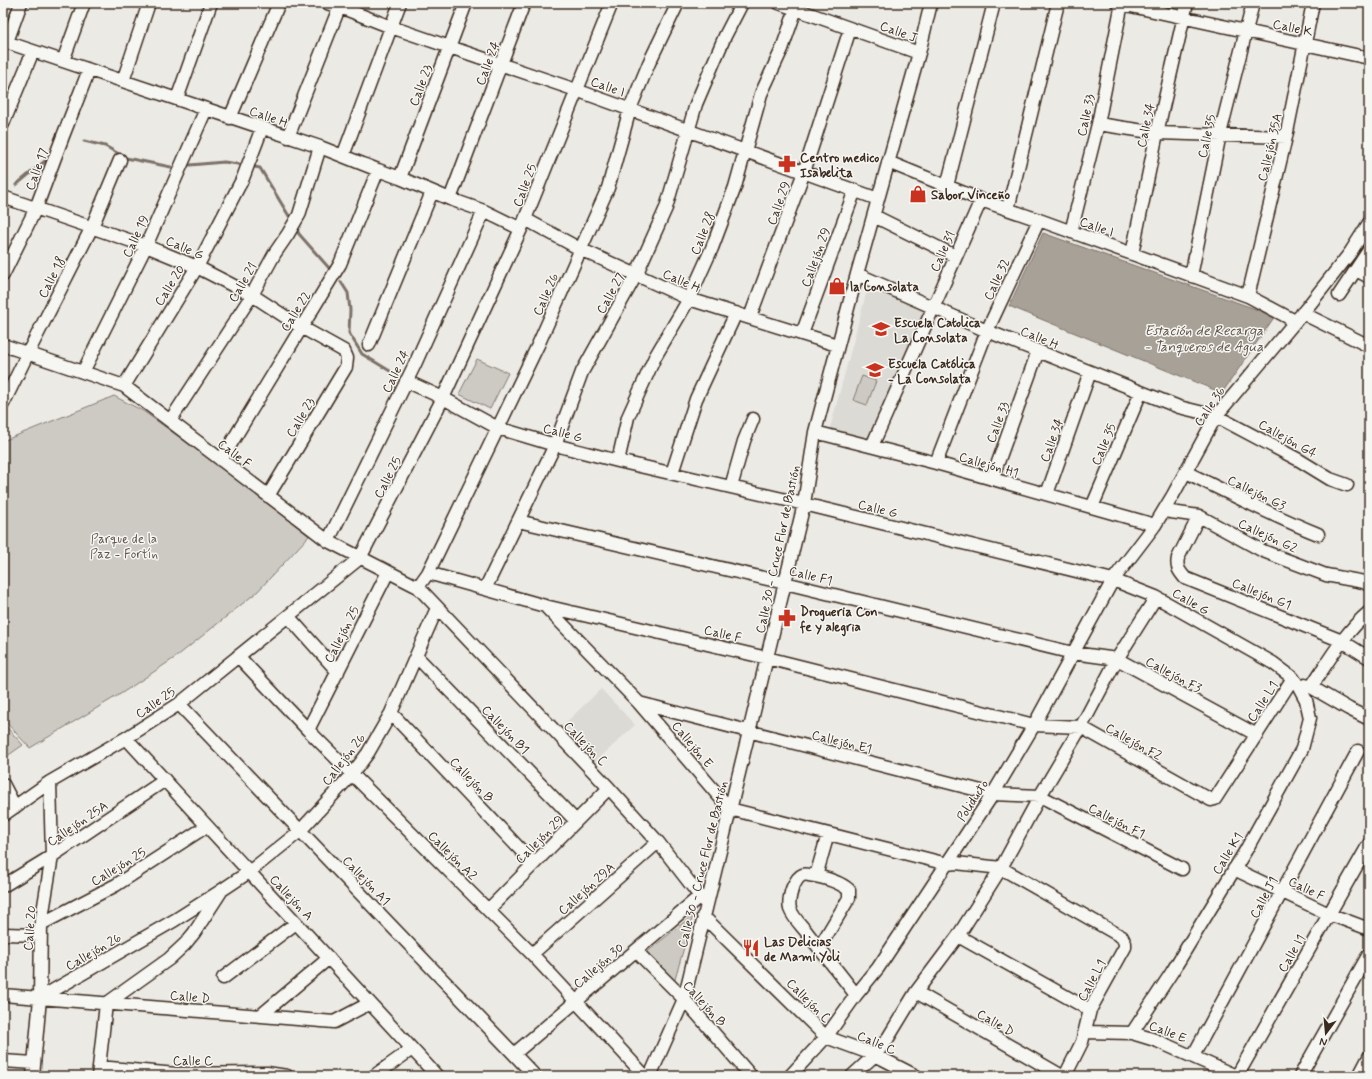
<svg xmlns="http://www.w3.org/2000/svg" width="1372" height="1079" viewBox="0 0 1372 1079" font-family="Mynerve,sans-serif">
	<rect width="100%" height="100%" fill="#ebeae5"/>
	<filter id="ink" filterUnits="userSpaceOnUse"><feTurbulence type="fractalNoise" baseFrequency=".025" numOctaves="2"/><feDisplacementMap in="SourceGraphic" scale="8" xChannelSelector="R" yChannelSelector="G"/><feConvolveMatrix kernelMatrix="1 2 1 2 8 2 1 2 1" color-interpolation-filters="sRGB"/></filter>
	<g filter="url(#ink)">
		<path fill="#dcdad4" d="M869,283L930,309L871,445L829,432Z
			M601,689L635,725L592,765L558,730Z"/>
		<path fill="#cdcac4" stroke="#847a71" d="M477,359L508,373L490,409L459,394Z
			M862,376L876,381L867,405L853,400Z
			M114,396L143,411L250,488L309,536L257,592L176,657L122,693L30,748L3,719V441Z
			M3,723L23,745L3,759Z
			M693,915L674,983L647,952Z"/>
		<path fill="#a8a198" stroke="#7c7167" d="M1043,233L1275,316L1222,393L1009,306Z"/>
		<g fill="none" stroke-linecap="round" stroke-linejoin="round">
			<path stroke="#7c7167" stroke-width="3" d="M84,141L105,146L126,158L171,167
				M190,165L224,162L245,165
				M250,166L260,168L292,221
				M16,185L45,161
				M296,228L299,234L329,268
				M341,282L348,293L350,310L349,333L362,354L390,371"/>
			<g stroke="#3b2a1e" stroke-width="15">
				<path id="minor" d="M327,3L340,7L391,27L576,90L878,199
					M779,3L919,53
					M1117,3L1369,58
					M3,41L320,147L378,170L400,178L450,199L484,211L521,229
					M7,42L21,3
					M63,61L84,3
					M123,81L149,3
					M177,99L211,3
					M230,118L279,3
					M3,124L33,51
					M1098,124L1157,133L1286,137
					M288,137L341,3
					M343,156L400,3
					M888,162L981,200L1039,220L1248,296L1295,321
					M400,178L466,3
					M947,186L994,3
					M3,197L146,246L197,267L234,286L252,295L301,327L344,351L347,358L346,367L268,496
					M450,199L524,3
					M1008,209L1058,3
					M874,216L955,256
					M525,219L580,249L689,299L837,345
					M1071,232L1098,124L1122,3
					M1132,254L1157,133L1187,3
					M1356,270L1369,277
					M857,274L987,331L1179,407L1216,416L1299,460L1330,479L1347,485
					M3,275L36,208L63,136L89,70
					M1191,276L1220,134L1253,3
					M1339,295L1369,250
					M1248,296L1286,137L1313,3
					M1302,313L1369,346
					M750,317L804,172L850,29
					M802,334L855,190
					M3,345L124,386L328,541L418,587L609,788L658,842L706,904
					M369,345L432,192
					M83,372L146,246L206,109
					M406,381L443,398L498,428L555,445L618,461L804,504L1113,580L1156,597L1273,663L1293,678L1298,685L1306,700L1310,718L1302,749L1246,850L1172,972L1132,1033
					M124,386L197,267L243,178L262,128
					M3,404L28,353L92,227L120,160
					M170,421L252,295L275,253L288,234L299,215L320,147
					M815,432L936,463L1155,525
					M872,446L981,200
					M221,460L340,264L378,170
					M618,461L628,417L655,357L689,299L712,248L735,187L761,94L782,49L796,9
					M936,463L987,331L1039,220
					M1186,472C1230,494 1273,516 1318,534
					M672,473L696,399L736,313
					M992,479L1038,351
					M731,487L744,441L753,419
					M1047,494L1090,372
					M1092,507L1141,392
					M1164,511L1199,516L1263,551L1326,575L1364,582L1369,585
					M1199,516L1178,558C1176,567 1179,571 1185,578L1342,641L1369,658
					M518,521L785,583L1073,653L1117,659L1257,735
					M328,541L415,364L484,211
					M428,573L545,606L767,658L1034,725L1081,727L1211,800L1215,799L1293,678
					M418,587L428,573L538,345L608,188L630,109L649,63L678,3
					M485,589L555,445L582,372L636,275L666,208L696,104L725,36L742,3
					M545,606L639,703L730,809L947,864L956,863L1001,868L1122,937L1125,943V947L1090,1010L1082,1042L1065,1076
					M288,616L338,672
					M238,656L308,730L532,954L645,1076
					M416,656L576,821
					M1305,685L1311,687L1349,709L1369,719
					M1311,687C1329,660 1345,632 1369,612
					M639,703L993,794L1040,796L1182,869
					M179,704L535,1076
					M391,713L534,864
					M308,730L388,572
					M126,738L437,1076
					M3,784L15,807
					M3,815L50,782L126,738L179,704L360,558L443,398L521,229L612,3
					M1234,869L1329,914L1369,929
					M816,876L828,834
					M3,886L52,856L165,780
					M488,910L609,788
					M703,916L826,1037L875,1055L916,1076
					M41,924L116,885L207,826
					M3,934L40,935
					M958,936L1090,1010
					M819,948L849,898V890C839,881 822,877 809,875C802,873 798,877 795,883C791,889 788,902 790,909C793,918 803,927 808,934C824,954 840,974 856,995
					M636,951L684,999L751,1076
					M532,954L658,842
					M223,978L296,923
					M916,992L1062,1076
					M3,995L334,1022L370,1003
					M40,998L175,920L219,892
					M260,1016L329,958
					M1085,1032L1132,1033L1155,1040L1236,1076
					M514,1054L700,896
					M1193,1056L1358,751
					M3,1061L34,1063
					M99,1067L176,1074L267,1073L287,1076
					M33,1076L40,998L41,924L52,856L50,782
					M98,1076L106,1004L169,959L185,944L194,933L222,890L249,872L300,831L353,773L368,753L391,713L437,608
					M374,1076L412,1049
					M650,1076L684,999L749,732L804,504L815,432L857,274L919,53L931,3
					M790,1076L826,1037L856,995L878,968L993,794L1034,725L1113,580L1155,525L1173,495L1216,416L1310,304L1350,253L1369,223
					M852,1076L875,1055L888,1038L916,992L958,936L1001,868L1040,796L1081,727L1117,659L1156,597
					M1237,1076L1369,844
					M1300,1076L1369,954
					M1359,1076L1369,1057"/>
			</g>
			<use href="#minor" stroke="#f6f6f2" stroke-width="12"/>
		</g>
	</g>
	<defs>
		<g id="pharmacy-bare" transform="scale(1.38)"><path d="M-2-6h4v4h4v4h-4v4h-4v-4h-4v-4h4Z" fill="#c8321e" stroke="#f6f6f2" stroke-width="2.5" paint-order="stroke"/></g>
		<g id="shop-bare" transform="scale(1.38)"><path d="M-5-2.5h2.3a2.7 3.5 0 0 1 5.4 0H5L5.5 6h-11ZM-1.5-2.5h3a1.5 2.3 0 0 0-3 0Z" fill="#c8321e" stroke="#f6f6f2" stroke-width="2.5" paint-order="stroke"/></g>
		<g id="school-bare" transform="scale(1.38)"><path d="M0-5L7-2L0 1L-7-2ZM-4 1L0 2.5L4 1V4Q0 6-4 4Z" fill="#c8321e" stroke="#f6f6f2" stroke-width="2.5" paint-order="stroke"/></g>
		<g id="restaurant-bare" transform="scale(1.38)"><path d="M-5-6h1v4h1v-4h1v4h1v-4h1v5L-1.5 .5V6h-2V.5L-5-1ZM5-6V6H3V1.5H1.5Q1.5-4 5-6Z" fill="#c8321e" stroke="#f6f6f2" stroke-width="2.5" paint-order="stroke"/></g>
	</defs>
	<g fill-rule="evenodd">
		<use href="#pharmacy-bare" x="787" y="164"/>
		<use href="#shop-bare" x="918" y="194"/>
		<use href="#shop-bare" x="837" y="286"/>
		<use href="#school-bare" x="881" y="329"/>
		<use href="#school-bare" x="875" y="370"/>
		<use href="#pharmacy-bare" x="787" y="618"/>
		<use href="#restaurant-bare" x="751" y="948"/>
	</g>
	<g text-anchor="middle" stroke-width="3" stroke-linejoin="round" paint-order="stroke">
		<g font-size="13" fill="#3b2a1e" stroke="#f6f6f2">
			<text transform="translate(1293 27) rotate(12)" y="5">Calle K</text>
			<text transform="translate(899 31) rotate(20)" y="5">Calle J</text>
			<text transform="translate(487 63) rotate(-69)" y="5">Calle 24</text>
			<text transform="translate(420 85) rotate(-69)" y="5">Calle 23</text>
			<text transform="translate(608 86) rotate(20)" y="5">Calle I</text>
			<text transform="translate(1085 115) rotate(-78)" y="5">Calle 33</text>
			<text transform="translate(269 116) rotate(19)" y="5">Calle H</text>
			<text transform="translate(1145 125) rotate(-78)" y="5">Calle 34</text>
			<text transform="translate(1206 136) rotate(-77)" y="5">Calle 35</text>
			<text transform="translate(1269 147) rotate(-77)" y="5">Callejón 35A</text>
			<text transform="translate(36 169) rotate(-70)" y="5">Calle 17</text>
			<text transform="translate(524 185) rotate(-69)" y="5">Calle 25</text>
			<text transform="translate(778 203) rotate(-70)" y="5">Calle 29</text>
			<text transform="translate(1097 226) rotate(20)" y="5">Calle I</text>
			<text transform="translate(702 233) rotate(-68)" y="5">Calle 28</text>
			<text transform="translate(135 236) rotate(-65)" y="5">Calle 19</text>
			<text transform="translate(185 247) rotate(24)" y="5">Calle G</text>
			<text transform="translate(942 251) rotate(-66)" y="5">Calle 31</text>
			<text transform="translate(815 257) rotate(-70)" y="5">Callejón 29</text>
			<text transform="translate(51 277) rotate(-63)" y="5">Calle 18</text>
			<text transform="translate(996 279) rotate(-65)" y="5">Calle 32</text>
			<text transform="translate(682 280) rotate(23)" y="5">Calle H</text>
			<text transform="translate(242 282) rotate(-60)" y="5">Calle 21</text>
			<text transform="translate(169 285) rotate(-58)" y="5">Calle 20</text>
			<text transform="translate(610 293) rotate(-61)" y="5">Calle 27</text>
			<text transform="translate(545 294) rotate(-66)" y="5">Calle 26</text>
			<text transform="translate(295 311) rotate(-58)" y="5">Calle 22</text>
			<text transform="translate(1040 337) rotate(22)" y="5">Calle H</text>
			<text transform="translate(395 371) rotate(-64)" y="5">Calle 24</text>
			<text transform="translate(1209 406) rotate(-56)" y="5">Calle 36</text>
			<text transform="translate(300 417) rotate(-59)" y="5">Calle 23</text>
			<text transform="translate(997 422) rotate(-70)" y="5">Calle 33</text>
			<text transform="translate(563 432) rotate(15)" y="5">Calle G</text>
			<text transform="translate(1288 438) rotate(29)" y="5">Callejón G4</text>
			<text transform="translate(1051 440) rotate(-70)" y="5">Calle 34</text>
			<text transform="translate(1103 444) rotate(-67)" y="5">Calle 35</text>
			<text transform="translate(235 453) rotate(37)" y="5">Calle F</text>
			<text transform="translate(989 464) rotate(16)" y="5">Callejón H1</text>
			<text transform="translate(387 477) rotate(-63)" y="5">Calle 25</text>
			<text transform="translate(1257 492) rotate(26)" y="5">Callejón G3</text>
			<text transform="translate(878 508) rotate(14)" y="5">Calle G</text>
			<text transform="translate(1268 535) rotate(25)" y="5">Callejón G2</text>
			<text transform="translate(777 549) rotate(-78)" y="5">Calle 30 - Cruce Flor de Bastión</text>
			<text transform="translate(811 575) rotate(14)" y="5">Calle F1</text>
			<text transform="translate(1262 593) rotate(22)" y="5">Callejón G1</text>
			<text transform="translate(1191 601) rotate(30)" y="5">Calle G</text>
			<text transform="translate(723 633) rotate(13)" y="5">Calle F</text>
			<text transform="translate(341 634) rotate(-63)" y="5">Callejón 25</text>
			<text transform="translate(1174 674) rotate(28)" y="5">Callejón F3</text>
			<text transform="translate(1262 701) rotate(-57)" y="5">Calle L1</text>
			<text transform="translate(155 702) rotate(-34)" y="5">Calle 25</text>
			<text transform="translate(506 729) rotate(46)" y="5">Callejón B1</text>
			<text transform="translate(842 741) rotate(14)" y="5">Callejón E1</text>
			<text transform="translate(1134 741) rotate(29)" y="5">Callejón F2</text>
			<text transform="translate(586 743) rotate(46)" y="5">Callejón C</text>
			<text transform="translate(693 744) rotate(50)" y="5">Callejón E</text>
			<text transform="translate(343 759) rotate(-52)" y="5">Callejón 26</text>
			<text transform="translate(472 779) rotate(46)" y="5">Callejón B</text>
			<text transform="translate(972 800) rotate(-57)" y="5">Poliducto</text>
			<text transform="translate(1117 820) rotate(27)" y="5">Callejón F1</text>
			<text transform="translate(77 823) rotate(-34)" y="5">Callejón 25A</text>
			<text transform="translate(539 839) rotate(-45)" y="5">Callejón 29</text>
			<text transform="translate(1227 853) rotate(-59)" y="5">Calle K1</text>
			<text transform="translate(453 855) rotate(45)" y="5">Callejón A2</text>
			<text transform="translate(702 864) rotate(-76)" y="5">Calle 30 - Cruce Flor de Bastión</text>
			<text transform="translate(118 866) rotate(-31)" y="5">Callejón 25</text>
			<text transform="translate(367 880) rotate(46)" y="5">Callejón A1</text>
			<text transform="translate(586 888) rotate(-42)" y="5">Callejón 29A</text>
			<text transform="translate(1307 888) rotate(26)" y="5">Calle F</text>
			<text transform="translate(292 897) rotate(47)" y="5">Callejón A</text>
			<text transform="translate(1263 897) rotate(-62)" y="5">Calle J1</text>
			<text transform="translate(29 928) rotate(-85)" y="5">Calle 20</text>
			<text transform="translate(93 951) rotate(-30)" y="5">Callejón 26</text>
			<text transform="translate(1291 953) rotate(-60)" y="5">Calle I1</text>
			<text transform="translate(598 965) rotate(-41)" y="5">Callejón 30</text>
			<text transform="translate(1091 980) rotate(-62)" y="5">Calle L1</text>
			<text transform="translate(190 996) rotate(5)" y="5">Calle D</text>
			<text transform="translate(809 1000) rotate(45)" y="5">Callejón C</text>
			<text transform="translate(705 1003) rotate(48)" y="5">Callejón B</text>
			<text transform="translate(996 1022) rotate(30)" y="5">Calle D</text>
			<text transform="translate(1168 1031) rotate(21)" y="5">Calle E</text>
			<text transform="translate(877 1042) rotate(23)" y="5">Calle C</text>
			<text x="193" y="1065">Calle C</text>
		</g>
		<g font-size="13" font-weight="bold" fill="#3b2a1e" stroke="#f6f6f2" text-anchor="start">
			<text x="800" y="162">Centro medico<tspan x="800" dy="15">Isabelita</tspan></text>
			<text x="931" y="199">Sabor Vinceño</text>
			<text x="850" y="291">la Consolata</text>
			<text x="894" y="327">Escuela Catolica<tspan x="894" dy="15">La Consolata</tspan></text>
			<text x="888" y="368">Escuela Católica<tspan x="888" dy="15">- La Consolata</tspan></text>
			<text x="800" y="616">Drogueria Con<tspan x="800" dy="15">fe y alegria</tspan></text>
			<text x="764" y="946">Las Delicias<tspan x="764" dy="15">de Mami Yoli</tspan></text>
		</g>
		<g font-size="13" fill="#605248" stroke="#f6f6f2">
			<text x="124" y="543">Parque de la<tspan x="124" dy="15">Paz - Fortín</tspan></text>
		</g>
		<g font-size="14" font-style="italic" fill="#615449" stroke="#f6f6f2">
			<text x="1204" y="335">Estación de Recarga<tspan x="1204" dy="16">- Tanqueros de Agua</tspan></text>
		</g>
	</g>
	<rect width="1372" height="1079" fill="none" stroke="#f6f6f2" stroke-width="16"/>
	<rect x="8" y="8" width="1356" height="1063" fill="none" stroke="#3b2a1e" stroke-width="1.5" filter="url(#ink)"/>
	<g transform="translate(1326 1033) rotate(196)" stroke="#f6f6f2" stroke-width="3" paint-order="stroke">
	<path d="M0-3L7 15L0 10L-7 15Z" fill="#3b2a1e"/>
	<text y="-6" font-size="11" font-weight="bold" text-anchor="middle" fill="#3b2a1e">N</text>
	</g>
</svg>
